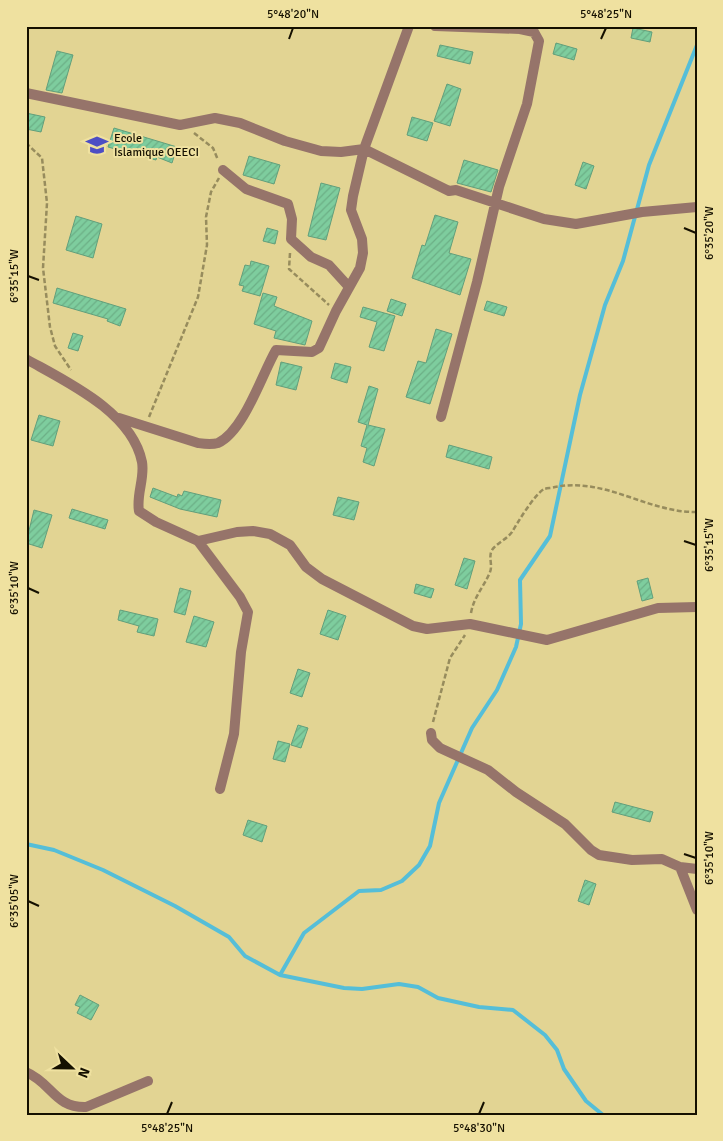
<svg xmlns="http://www.w3.org/2000/svg" width="723" height="1141" viewBox="0 0 723 1141" font-family="Signika,sans-serif">
	<defs>
		<pattern id="building-hatch" width="6" height="6" patternUnits="userSpaceOnUse" patternTransform="scale(1.25)"><rect width="6" height="6" fill="#7ecd9e"/><path d="M-1 1l2-2M0 6l6-6M5 7l2-2" fill="none" stroke="#6caf86"/></pattern>
	</defs>
	<rect width="100%" height="100%" fill="#e2d493"/>
	<g fill="none" stroke-linecap="round" stroke-linejoin="round">
		<path stroke="#55bed8" stroke-width="4" d="M26,844L54,850L103,870L175,906L229,937L245,956L280,975L344,988L362,989L399,984L418,987L438,998L479,1007L513,1010L545,1035L557,1050L564,1069L586,1101L603,1115
			M280,975L304,933L359,891L381,890L402,881L419,865L430,846L439,803L472,728L497,690L516,647L521,624L520,580L550,536L580,395L605,305L623,261L649,165L697,45"/>
	</g>
	<path fill="url(#building-hatch)" stroke="#629f7b" d="M633,28L652,32L650,42L631,38Z
		M556,43L577,49L574,60L553,54Z
		M440,45L473,52L470,64L437,56Z
		M57,51L73,55L62,93L46,90Z
		M447,84L461,89L450,126L434,121Z
		M26,113L45,117L41,132L26,129Z
		M412,117L433,123L427,141L407,135Z
		M114,128L177,147L172,163L157,157L156,160L108,147Z
		M249,156L280,165L274,184L243,175Z
		M464,160L498,170L491,192L457,183Z
		M583,162L594,166L586,189L575,185Z
		M321,183L340,188L326,240L308,236Z
		M435,215L458,222L449,253L471,259L460,295L412,278L422,245L425,246Z
		M76,216L102,224L93,258L66,250Z
		M267,228L278,231L275,244L263,241Z
		M251,261L269,266L260,296L242,291L244,286L239,285L245,265L250,266Z
		M57,288L126,309L120,326L107,321L108,319L53,303Z
		M263,293L277,297L274,306L312,321L305,345L274,338L276,331L254,324Z
		M391,299L406,304L402,316L387,311Z
		M487,301L507,307L504,316L484,310Z
		M363,307L395,316L384,351L369,347L377,322L360,317Z
		M436,329L452,334L430,404L406,397L418,361L426,363Z
		M73,333L83,336L78,351L68,348Z
		M281,362L302,367L296,390L276,385Z
		M335,363L351,367L347,383L331,378Z
		M369,386L378,389L368,425L385,429L374,466L363,462L367,448L361,446L367,425L358,422Z
		M39,415L60,421L53,446L31,440Z
		M449,445L492,457L489,469L446,457Z
		M153,488L177,497L178,494L182,496L184,491L221,500L217,517L180,509L150,497Z
		M338,497L359,502L354,520L333,515Z
		M72,509L108,520L105,529L69,518Z
		M34,510L52,515L42,548L26,543Z
		M464,558L475,561L467,589L455,585Z
		M648,578L653,598L642,601L637,581Z
		M416,584L434,589L431,598L414,593Z
		M180,588L191,591L185,615L174,612Z
		M120,610L158,619L154,636L137,632L139,626L118,620Z
		M328,610L346,616L338,640L320,634Z
		M194,616L214,622L206,647L186,642Z
		M298,669L310,673L302,697L290,693Z
		M298,725L308,728L301,748L291,745Z
		M278,741L290,744L285,762L273,759Z
		M615,802L653,812L650,822L612,812Z
		M248,820L267,826L262,842L243,835Z
		M585,880L596,884L589,905L578,901Z
		M80,995L99,1005L91,1020L77,1013L80,1007L75,1005Z"/>
	<g fill="none" stroke-linecap="round" stroke-linejoin="round">
		<path stroke="#978c5d" stroke-width="2.5" stroke-dasharray="5 2.5" stroke-linecap="butt" d="M194,133L213,148L218,160
			M26,143L42,158L47,203L43,268L50,327L55,346L71,370
			M290,253L289,269L329,305
			M149,417L198,297L207,245L206,217L211,192L219,178
			M471,613C474,596 484,587 490,572C493,565 488,557 492,550C497,543 507,539 512,532C518,522 534,495 544,489C547,488 552,488 555,487C606,477 648,513 697,512
			M433,722L450,658L465,635"/>
		<path stroke="#96746a" stroke-width="10" d="M435,26L520,29L534,32L539,41L527,104L499,187L477,282L441,417
			M26,93L180,125L215,118L240,123L285,141L321,151L341,152L364,149L449,191L456,190L544,219L576,224L642,212L697,207
			M223,170L246,189L288,204L292,219L291,239L311,257L329,265L349,287
			M26,359C67,382 132,412 142,462C145,478 136,495 139,511L156,522L198,541L237,532L253,531L270,534L290,545L306,567L322,579L413,626L427,629L470,624L547,640L658,608L697,607
			M119,418L198,443C205,444 211,445 218,443C244,431 262,374 276,350L312,352L319,348L336,311L360,268L363,253L362,239L351,210L353,196L364,149L409,26
			M198,541L240,597L248,612L241,652L234,734L220,789
			M431,733L432,740L440,748L488,770L516,792L565,824L591,850L599,855L632,860L662,859L680,867
			M697,869L680,867L697,910
			M26,1072C52,1083 55,1108 86,1107L148,1081"/>
	</g>
	<path fill="none" stroke="#151000" stroke-width="2" d="M289,39L293,28M601,39L606,28M684,228L696,233M28,276L39,280M684,541L696,545M28,588L39,593M684,854L696,858M28,901L39,906M167,1114L172,1102M479,1114L484,1102"/>
	<defs>
		<g id="school-bare" transform="scale(1.725)"><path d="M0-5L7-2L0 1L-7-2ZM-4 1L0 2.5L4 1V4Q0 6-4 4Z" fill="#4d4ec4" stroke="#efe1a0" stroke-width="2.5" paint-order="stroke"/></g>
	</defs>
	<g fill-rule="evenodd">
		<use href="#school-bare" x="97" y="145"/>
	</g>
	<g text-anchor="middle" stroke-width="4" stroke-linejoin="round" paint-order="stroke">
		<g font-size="12" fill="#151000" stroke="#efe1a0" text-anchor="start">
			<text x="114" y="142">Ecole<tspan x="114" dy="14">Islamique OEECI</tspan></text>
		</g>
	</g>
	<rect width="723" height="1141" fill="none" stroke="#efe1a0" stroke-width="55"/>
	<g transform="translate(72 1068) rotate(112)" stroke="#efe1a0" stroke-width="4" paint-order="stroke">
	<path d="M0-4L9 19L0 12L-9 19Z" fill="#151000"/>
	<text y="-8" font-size="14" font-weight="bold" text-anchor="middle" fill="#151000">N</text>
	</g>
	<rect x="28" y="28" width="668" height="1086" fill="none" stroke="#151000" stroke-width="2"/>
	<g font-size="12" text-anchor="middle" fill="#151000">
		<text x="293" y="18">5°48'20"N</text>
		<text x="606" y="18">5°48'25"N</text>
		<text transform="translate(709 233) rotate(-90)" y="4">6°35'20"W</text>
		<text transform="translate(14 276) rotate(-90)" y="4">6°35'15"W</text>
		<text transform="translate(709 545) rotate(-90)" y="4">6°35'15"W</text>
		<text transform="translate(14 588) rotate(-90)" y="4">6°35'10"W</text>
		<text transform="translate(709 858) rotate(-90)" y="4">6°35'10"W</text>
		<text transform="translate(14 901) rotate(-90)" y="4">6°35'05"W</text>
		<text x="167" y="1132">5°48'25"N</text>
		<text x="479" y="1132">5°48'30"N</text>
	</g>
</svg>
